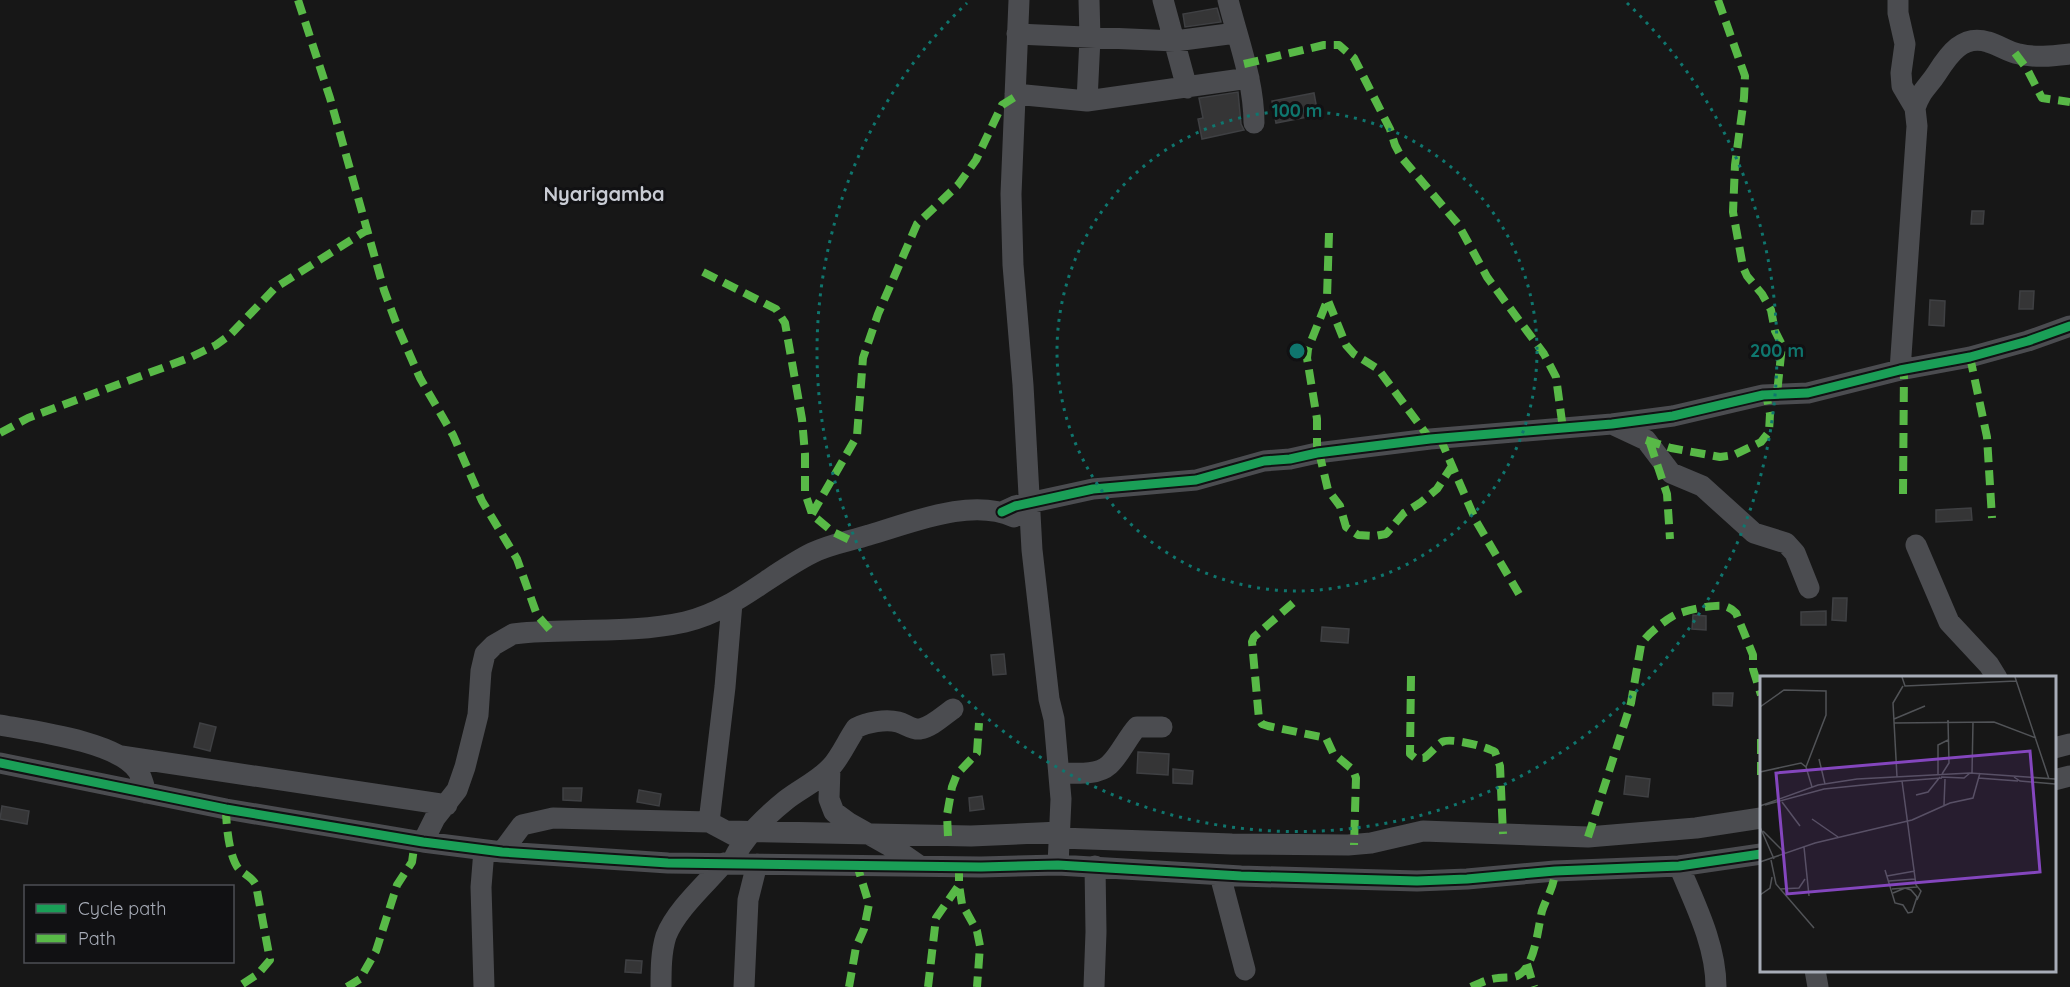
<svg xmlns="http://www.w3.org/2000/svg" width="2070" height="987" viewBox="0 0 2070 987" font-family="Quicksand,sans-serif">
	<rect width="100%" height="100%" fill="#171717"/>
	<path fill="#353536" stroke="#3f4043" stroke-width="1.5" d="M1217,8L1221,22L1185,27L1183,14Z
		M1238,92L1241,124L1244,130L1202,139L1198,119L1203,118L1199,98Z
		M1314,93L1318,115L1276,123L1272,101Z
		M1972,211H1984L1983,224H1971Z
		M2020,291H2034L2033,309H2019Z
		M1930,300L1945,301L1944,326L1929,325Z
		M1971,508L1972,520L1936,522V510Z
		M1833,598H1847L1846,621L1832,620Z
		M1826,611V625H1801V612Z
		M1693,615L1706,616V630L1692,629Z
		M1322,627L1349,629L1348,643L1321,641Z
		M1004,654L1006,674L993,675L991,655Z
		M1713,693H1733L1732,706L1713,705Z
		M200,723L216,727L210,751L194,747Z
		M1138,752L1169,754L1168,775L1137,773Z
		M1173,769L1193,771L1192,784L1173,783Z
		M1626,776L1650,779L1648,797L1624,794Z
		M563,788H582L581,801L563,800Z
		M639,790L661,794L659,806L637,802Z
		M982,796L984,809L970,811L969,798Z
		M2,806L29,811L27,824L0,819Z
		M626,960L642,961L641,973L625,972Z"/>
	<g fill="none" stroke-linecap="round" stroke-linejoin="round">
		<path stroke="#4b4c50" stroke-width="21" d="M1019,0L1011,194L1013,265L1023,385L1032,550L1049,699L1054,719L1061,799L1058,865
			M1163,0L1187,88
			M1228,0C1238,40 1254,81 1254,123
			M1898,0V13L1905,44L1901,73L1902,86L1915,108L1917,126L1900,370
			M1017,34L1175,41L1236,33
			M1015,94L1087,101L1249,78
			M1087,101L1090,38L1089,0
			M1915,108C1921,90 1928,87 1937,73C1949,54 1963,34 1988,42C1999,45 2008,52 2019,54C2036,58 2052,56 2070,54
			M1614,425L1646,440L1671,473L1702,486L1754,533L1786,543L1795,553L1809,588
			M1002,512L1015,506L1093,489L1196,480L1264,461L1290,459L1317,453L1430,439L1612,424L1673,416L1763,395L1808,393L1900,370L1970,357L2028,341L2070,326
			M1916,545L1949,622L1989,665L1997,678
			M0,725C34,731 119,742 138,771C142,777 144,786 146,793
			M2054,748L2070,744
			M121,756L447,805
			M0,763L226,809L423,842L502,852L668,863L981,867L1058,865L1241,876L1417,881L1467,879L1555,871L1679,866L1761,854
			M830,768L829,799L834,812L849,823L897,850L920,866
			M1059,773C1074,773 1097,776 1109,765C1120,755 1127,738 1137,727H1162
			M2054,780L2070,776
			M709,822L725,687L732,603
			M727,831L971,836L1060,832
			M1060,838L1232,844L1348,845L1371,843L1423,831L1588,837L1696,828L1761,818
			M423,842L435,818L457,790L465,767L478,715L481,671L485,654L494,645L513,634L522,633C576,628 631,634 685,622C735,610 768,575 812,553C830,544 850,541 869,535C911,523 971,497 1014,517
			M502,852L522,825L553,818L709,822L739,838
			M732,863C741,839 765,817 786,800C800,789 818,781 831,767C841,756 847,741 856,728C867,722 886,719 898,722C906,724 912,730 920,729C932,727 944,715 953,709
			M1679,866C1695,904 1716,945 1716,987
			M1220,875L1245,970
			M1815,970L1818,987
			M484,987L481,887L484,850
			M661,987C661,970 661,952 666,936C676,910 706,884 724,863
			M744,987L748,900L757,864
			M1094,987L1096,932L1095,866"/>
		<path stroke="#58b947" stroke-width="8" stroke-dasharray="15 8" stroke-linecap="butt" d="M298,0L330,98L384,290L398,328L420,378L453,435L482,501L517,559L537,615L550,630
			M1718,0L1745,76L1744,98L1735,165L1733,212L1743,267L1747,276L1762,294L1771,310L1775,331L1782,345L1777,394
			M2015,53L2027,69L2042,98L2070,102
			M1244,64L1324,45H1339L1354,58L1390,129L1395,145L1402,158L1458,224L1487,277L1544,354L1556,377L1563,429
			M1329,233L1327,298L1346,345L1354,354L1378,369L1430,439
			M703,272L776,309L785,323L802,419L805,454V493L812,514L816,518L833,532L850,540
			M1970,357L1987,437L1992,518
			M0,433L28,418L189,358L216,345L230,335L275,288L367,230
			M1440,438L1476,521L1519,594
			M1646,440L1671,448L1720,457L1734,455L1761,442L1769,432L1770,414L1766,394
			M1650,443L1667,494L1670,539
			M1319,452L1328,490L1340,506L1346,527L1358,535L1375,536L1386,534L1404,513L1420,503L1437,489L1452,466
			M1317,453V419L1307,358L1308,349L1327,301
			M1903,494L1904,369
			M812,514L857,436L863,358L878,314L917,224L958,185L976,160L1002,105L1015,97
			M1293,603L1254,637L1252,642L1259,719L1262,724L1268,726L1326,738L1333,753L1353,770L1356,778L1354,845
			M1411,676L1410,754L1415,758H1424C1430,754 1436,746 1442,742C1450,737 1488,747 1495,752L1500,766L1503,834
			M1761,739V775
			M226,809C226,823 229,858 239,869C245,875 252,877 256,885L270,960L258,974L238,987
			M948,836L947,815L952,787L957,774L977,753L979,723
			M1588,837L1631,703L1641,645C1645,636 1664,621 1673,616C1681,611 1714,604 1724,606C1729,607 1733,610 1736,613L1753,655V669L1761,695
			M959,866V885L962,904L977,931L980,946L977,987
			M1527,964L1534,987
			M347,987L360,979L376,951L397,885L412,862L415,841
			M849,987L856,947L864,929L869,904L857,865
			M928,987L936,918L959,885
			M1471,987C1480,983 1488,979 1498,978C1504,977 1512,978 1517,976C1535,968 1538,927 1542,911C1547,896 1554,888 1555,871"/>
		<g stroke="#111113" stroke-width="13">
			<path id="cycleway" d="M1002,512L1015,506L1093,489L1196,480L1264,461L1290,459L1317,453L1430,439L1612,424L1673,416L1763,395L1808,393L1900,370L1970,357L2028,341L2070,326
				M0,763L226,809L423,842L502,852L668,863L981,867L1058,865L1241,876L1417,881L1467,879L1555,871L1679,866L1761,854"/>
		</g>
		<use href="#cycleway" stroke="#1a9f57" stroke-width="9"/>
	</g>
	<g fill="none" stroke="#0f766e" stroke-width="3" stroke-dasharray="3 6">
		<circle cx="1297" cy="351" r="240"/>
		<path d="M1627 3A480 480 0 1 1 967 3"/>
	</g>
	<g text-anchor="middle" stroke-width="6" stroke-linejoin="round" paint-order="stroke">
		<g font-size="20" font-weight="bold" fill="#c9ccd4" stroke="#111113">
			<text x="604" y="201">Nyarigamba</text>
		</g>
	</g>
	<g transform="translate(1760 676)">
		<rect width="296" height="296" fill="#171717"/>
		<path fill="none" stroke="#515357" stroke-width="1.5" d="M142,1L145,10L256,5M255,1L289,103M0,31L24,14L66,15V39L46,91M134,43L165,30M134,47L234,46L276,62M59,83L65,108M0,96L41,87L46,91L52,111M212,97L213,46M178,98V69L188,64M182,98L189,87L188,44M137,101L133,27L143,10M181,101L204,102L210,97M254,101L260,105L295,108M218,102L258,105M142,105L156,209L161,215L157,224M142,105L182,102M156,119L168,116L180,101M22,126L40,150M5,129L64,113L142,105M184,129L185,103M0,130L58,109L97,103L210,97L295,103M52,143L78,161M152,144L190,127L213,122L220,97M0,151L14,183M3,155L25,177M44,171L49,220M11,184L16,208L54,252M0,186L55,167L152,144M125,194L135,227L143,229L148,237L152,236L157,221L151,214L145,212L133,217M127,200L155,195M129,205L155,203M20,213L39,212L45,203M132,213L157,211M0,219L10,212L12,201"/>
		<path fill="#8446be" fill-opacity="0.15" stroke="#8446be" stroke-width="3" d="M270,75L280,196L27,218L16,97Z"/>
		<rect width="296" height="296" fill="none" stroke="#a8adb8" stroke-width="3"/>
	</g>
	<circle cx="1297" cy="351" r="9" fill="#0f766e" stroke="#111113" stroke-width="3"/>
	<g font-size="18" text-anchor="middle" font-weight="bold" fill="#0f766e" stroke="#111113" stroke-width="6" stroke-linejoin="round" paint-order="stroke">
		<text x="1297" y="117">100 m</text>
		<text x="1777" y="357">200 m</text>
	</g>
	<rect x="24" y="885" width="210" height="78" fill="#111113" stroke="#4d4f55" stroke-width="1.5"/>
	<rect x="36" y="904" width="30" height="9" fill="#1a9f57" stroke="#4d4f55" stroke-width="1.5"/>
	<text x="78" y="915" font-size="18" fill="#a8adb8">Cycle path</text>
	<rect x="36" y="934" width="30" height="9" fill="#58b947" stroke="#4d4f55" stroke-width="1.5"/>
	<text x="78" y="945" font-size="18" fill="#a8adb8">Path</text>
</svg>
